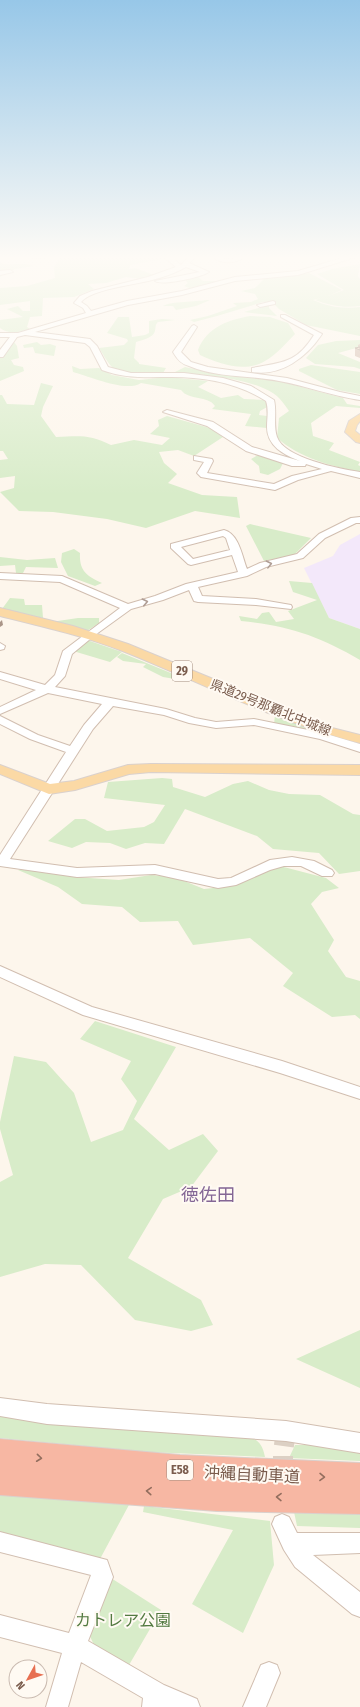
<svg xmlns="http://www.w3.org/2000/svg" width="360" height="1707" viewBox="0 0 360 1707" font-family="'Fira Sans Condensed','Noto Sans JP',sans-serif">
	<rect width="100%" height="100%" fill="#fdf6ec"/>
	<path fill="#f3e8fa" d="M360,534V629L329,618L304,568L333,556L340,545Z"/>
	<path fill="#d8ecc9" d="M62,256H163L164,259L130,265L129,269L135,268L157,276L141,279L126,277L106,283L88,284L94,289L74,297L43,298L42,316L30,317L27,327L30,329C20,332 9,335 0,328V320L23,317L7,309L18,306L23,311H30V301L0,305V288L27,286L55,278L54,267Z
		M0,263C12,266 23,262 34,266L15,269L0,277Z
		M360,264L358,276L360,279V306C344,308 331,306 315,300L321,298L313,300C329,307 343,309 360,307V336L306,325L279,309L273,303L263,302L217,316L194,322L190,320L208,316L237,306L233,303L251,302L258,299L255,294L241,291L255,288L265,278L287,277L309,273L342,290L328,296L344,290L317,274L332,269Z
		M197,276L203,281H217L192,289L184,286L188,283L185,280Z
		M207,300H210L196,306L176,310L173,306H163C171,301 196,302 207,300Z
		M269,305V308L277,316L244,312Z
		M250,316L270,317L288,323L295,334C286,343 276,355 265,361C245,373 219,364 200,355L198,350C207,327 228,320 250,316Z
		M118,317H129L132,337L145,335L149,333V321L162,319L175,320L158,322C155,325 156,326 155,331C153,338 142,340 136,342L134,358L139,363V364L166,368L163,373C152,375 120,376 112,367C107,362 103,354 99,348L124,345L128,341L127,339L107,333Z
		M360,340V347L338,353L360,362V369L354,367L315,364L306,358L318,345L336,341Z
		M14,342L17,346L19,358L11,360L14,365L23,367L24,371L0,381V357L7,352Z
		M37,342L41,345L50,344L56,346L54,356L35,353L33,347L24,348L23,345Z
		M311,365L360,372V394L337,390L299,371V369Z
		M72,366L80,369L99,368L112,375L139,380L168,377L208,381L198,387L221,398L238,395L244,399L265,400L269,406L260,411L259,415L267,416V428L245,426L251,414L212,409L215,406C208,395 189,401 181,390L141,383C126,393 89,376 73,372Z
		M185,367L218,374L275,380L343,398L347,404L360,406V408L336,406L311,423L313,436L334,443L329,450L360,462L358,465L360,466V472C331,466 300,458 277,438L279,418L289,411C286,407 283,402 279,398C258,378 203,375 175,372Z
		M41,383L53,386L43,407L41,416L56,437C79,436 90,434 111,445L134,440L162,445L170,438L150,434L159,426L158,420L167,416L210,428L223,437L194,456L178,450L159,452L164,463L177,474L168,483L202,495L237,497L240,518L195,511L146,528L107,519L53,512L19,511L0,492L14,488L15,476L0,478V460L8,459L3,451H0V395H2L7,404L34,405Z
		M260,454L283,463L280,469L268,475L260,473L259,466L251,459Z
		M250,524L311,538L294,555L264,561L246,526Z
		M74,549L80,553C79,570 86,576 102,583L95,586L68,576L61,562L62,553Z
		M0,557L27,560L55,558L58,568L26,567L23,573H16L15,565L0,566Z
		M289,581L312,583L329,618L360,629V660C319,636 289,626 241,621L239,616L257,619L262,613L269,612L276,622L294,619L288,611L317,600L293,592Z
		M10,598L24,599L25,605H42L43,618L2,609Z
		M78,618H99V623L87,631L51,622Z
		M87,640L122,652L110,662L73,651Z
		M122,653L183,678L181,680L163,677L143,667L146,664L123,661L117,657Z
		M275,715L319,733L274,724Z
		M162,778L172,779L173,787L205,797L233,784L248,781L269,790L289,794L320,795L353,814L360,815V871L339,874L319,853L273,849L257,836L185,809L164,844L145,843L126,849L110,843L86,842L72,848L48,841L75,819H85L107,831L144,827L154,822L165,805L104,798L108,782Z
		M280,866L326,878L339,888L322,892L311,904L334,940L328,951L346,977L360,981V1019L355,1015L332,1017L283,986L293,973L250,938L193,945L178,921L140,922L122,907L82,904L58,887L18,870H33L75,877L119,880L151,875L174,877L204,889L232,886L261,870Z
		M95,1021L176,1047L134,1119L169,1150L203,1134L218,1151L191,1187L163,1199L128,1258L201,1300L213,1325L191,1331L135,1320L81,1265L45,1264L0,1277V1182L13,1175L0,1129V1122L14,1056L46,1062L74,1093L91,1142L123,1130L137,1101L121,1079L131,1061L80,1039Z
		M360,1330V1388L296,1359Z
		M0,1416L233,1434C251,1438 261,1436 265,1457L148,1452L0,1438Z
		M295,1445H316L360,1452V1461L289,1458Z
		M0,1492L130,1503L100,1559L0,1534Z
		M144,1506L270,1521L274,1565L243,1633L192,1604L233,1530L143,1512Z
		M294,1512L360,1514V1528L297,1526Z
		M111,1578L161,1610L129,1665L94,1645L88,1632Z"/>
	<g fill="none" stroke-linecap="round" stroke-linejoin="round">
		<path stroke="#dcd0c4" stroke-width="20" stroke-dasharray="20 10" stroke-linecap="butt" d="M283,1476V1452L286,1431"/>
		<g stroke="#d1beb0" stroke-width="2">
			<path id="minor" d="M27,256H48C43,259 32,259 27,256Z
				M163,256H170L181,265L190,256H196L189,263L209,272C202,277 162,286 155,281L200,272L186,267C175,273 164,277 152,280C134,285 92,289 81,302L87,306L91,311L127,301L182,291L235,277L298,271L349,256H359L298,275L235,281L182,295L128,305L35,332L90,339L97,346L108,367L131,373H184L223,378L251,386L274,400C277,412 273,425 277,437C284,458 340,469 360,472V478L331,471L298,480L275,490L201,477L197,473L204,462L194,460V456L212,459L213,461L207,473L274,484L292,476L322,469L306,464L305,466H292L246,451L207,426L163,412L167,410L213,422L252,447L300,461C284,455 267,446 267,427C267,418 269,410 266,401C238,383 205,377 172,377C147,377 126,379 102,370L90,347L85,343L25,335L17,337L3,357H0V350L10,337H0V333H18L86,313L83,308L74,303L80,296L92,291L148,277L176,267Z
				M212,256L227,259L235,258L234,256H241L243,258C234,264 220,264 212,256Z
				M0,271L10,270L13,272L0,275Z
				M273,301L275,302V304L260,307L257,305Z
				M281,315H285L322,334C307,357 281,377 252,372V368C282,362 296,364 314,335L281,317Z
				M194,325L197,327L181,352L191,362L208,367L287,378L340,392L360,396V400C332,396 307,386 279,381C249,375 217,378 189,366C181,364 177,359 173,352L192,326Z
				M360,517V523H356L325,538L303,558L266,567L247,576L198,587L202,596L256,599L291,605L292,607L291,609L256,605L198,602L194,601L189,590L163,600L131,609L95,635L72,654L65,676L55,687L166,709L195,718L216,722L254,719L323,733L360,744V752L320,739L254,725L216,728L189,723L164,715L113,706L93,729L10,859L77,868L155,865L218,879L231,878L270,860L292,857L314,861L332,870L334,873L332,876H322L301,866H284L270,870L236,885L218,888L155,874L77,877L0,866V855L66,752L30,739L0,724V716L38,735L70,746L84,725L102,704L48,693L0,714V707L36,690L0,679V672L45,685L55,675L63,651L120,608L60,582L0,579V573L62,576L128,604L155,596L186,584L238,572L232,555L191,565L188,564L171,548V544L224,530C239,534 242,556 247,569L260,563L297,554L319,534L351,518ZM223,536L226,538L230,550L193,559L181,547Z
				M0,643L5,646L4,649L0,650Z
				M0,966L92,1007L282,1061L360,1087V1099L280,1073L83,1015L0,977Z
				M0,1398L47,1404L286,1421L360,1433V1453L286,1441L47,1424L0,1416Z
				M282,1514L289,1517L297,1533H360V1553L313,1555L360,1592V1617L352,1614L295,1567L284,1550L272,1524L275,1517Z
				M0,1532L107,1560L113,1577L88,1641L164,1685L197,1699L200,1707H142L143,1698L81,1662L68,1707H46L62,1653L0,1637V1615L69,1633L91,1575L0,1552Z
				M269,1662L277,1665L280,1673L266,1707H243L261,1665Z"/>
		</g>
		<g stroke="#dad1cd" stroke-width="2">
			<path id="major" d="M360,414V421L357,425L355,431L360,435V443L356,442L345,432L349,421Z
				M0,608L73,626L128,644L332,728L360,735V743C277,723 199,681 120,650C81,635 40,626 0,616Z
				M151,764L360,765V775L151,772L129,774L75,790L49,794L0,774V765L50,784L74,781L128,765Z"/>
		</g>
		<g stroke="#dad1cd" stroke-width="2">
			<path id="highway" d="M0,1439L180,1455L360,1463V1514L217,1511L0,1495Z"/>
		</g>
		<use href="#minor" fill="#fff" fill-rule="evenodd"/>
		<use href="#major" fill="#fbd9a5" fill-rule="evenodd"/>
		<use href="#highway" fill="#f7b7a3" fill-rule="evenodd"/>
	</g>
	<path fill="#d1b7a8" d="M360,344V358L355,356V348L358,347V345Z"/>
	<path fill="#aa9588" d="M2,620L3,625L0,627V622Z"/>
	<path fill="#f3d5c3" stroke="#aa9588" d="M360,347V350L355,348Z"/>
	<defs><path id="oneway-chevron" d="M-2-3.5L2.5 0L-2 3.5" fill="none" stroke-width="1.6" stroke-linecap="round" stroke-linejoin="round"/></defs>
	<g stroke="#af9d94">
		<use href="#oneway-chevron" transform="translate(269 564) rotate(-14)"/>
		<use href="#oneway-chevron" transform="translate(145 602) rotate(-13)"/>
	</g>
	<g stroke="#936e5e">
		<use href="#oneway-chevron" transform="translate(39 1458) rotate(6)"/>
		<use href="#oneway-chevron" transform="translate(322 1477) rotate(1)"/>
		<use href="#oneway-chevron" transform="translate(149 1491) rotate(-176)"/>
		<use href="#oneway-chevron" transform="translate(279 1497) rotate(-179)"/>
	</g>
	<linearGradient id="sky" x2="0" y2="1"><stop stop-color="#97c7e8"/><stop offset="0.52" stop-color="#fefbf6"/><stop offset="1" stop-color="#fefbf6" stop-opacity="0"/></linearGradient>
	<rect width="360" height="495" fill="url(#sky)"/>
	<g text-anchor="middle" stroke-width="4" stroke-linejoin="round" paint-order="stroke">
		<g fill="#fffaf3" stroke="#a28b7f" stroke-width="1">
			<rect x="172" y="661" width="20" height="20" rx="3"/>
			<rect x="167" y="1460" width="26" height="20" rx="3"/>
		</g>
		<g font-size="12" font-weight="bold" fill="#7a5c4d">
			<text x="182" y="675">29</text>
			<text x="180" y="1474">E58</text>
		</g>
		<g font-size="13" fill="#7a5c4d" stroke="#fffaf3">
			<text transform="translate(271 707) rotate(22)" y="5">県道29号那覇北中城線</text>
		</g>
		<g font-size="16" fill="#7a5c4d" stroke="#fffaf3">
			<text transform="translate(252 1474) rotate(3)" y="6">沖縄自動車道</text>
		</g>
		<g font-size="16" fill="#537a41" stroke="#fffaf3">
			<text x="123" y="1626">カトレア公園</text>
		</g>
		<g font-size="18" fill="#846695" stroke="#fffaf3">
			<text x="208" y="1201">徳佐田</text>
		</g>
	</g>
	<g transform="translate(28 1679) rotate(230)"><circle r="19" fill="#fffaf3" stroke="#cabbb1"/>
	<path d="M0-3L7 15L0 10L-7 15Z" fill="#e76f51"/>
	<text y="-6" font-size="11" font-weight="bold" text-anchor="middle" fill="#7a5c4d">N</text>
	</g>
</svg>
